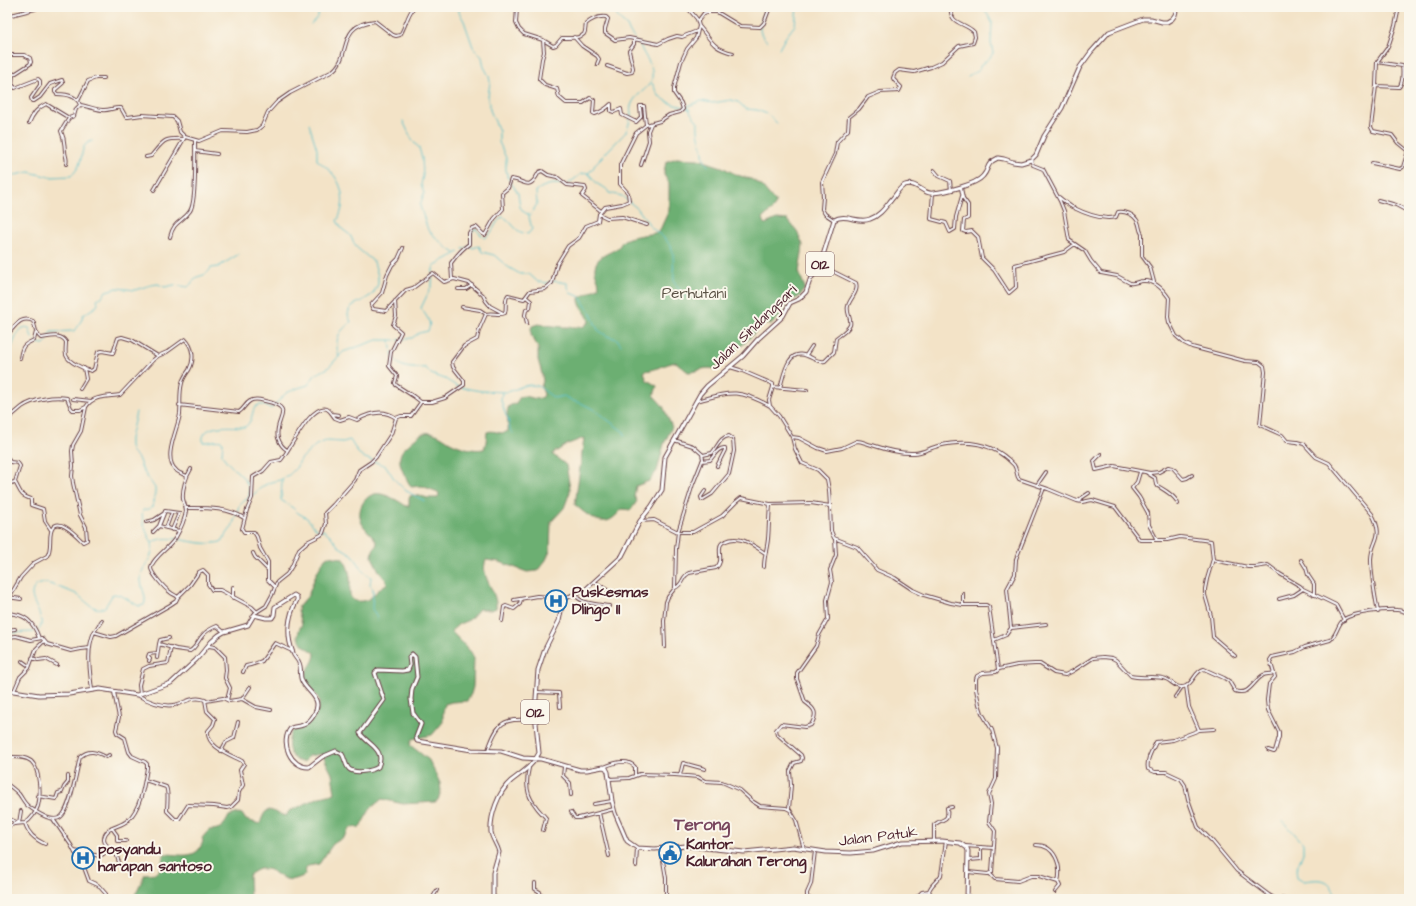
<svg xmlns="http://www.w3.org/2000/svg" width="1416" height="906" viewBox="0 0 1416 906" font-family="'Architects Daughter',sans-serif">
	<rect width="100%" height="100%" fill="#fbf7ec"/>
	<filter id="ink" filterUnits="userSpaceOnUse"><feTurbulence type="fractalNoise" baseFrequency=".025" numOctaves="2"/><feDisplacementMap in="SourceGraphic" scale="8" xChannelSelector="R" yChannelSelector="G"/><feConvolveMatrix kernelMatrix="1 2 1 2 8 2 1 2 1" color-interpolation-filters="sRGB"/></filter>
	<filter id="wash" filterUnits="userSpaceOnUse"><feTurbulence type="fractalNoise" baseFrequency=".012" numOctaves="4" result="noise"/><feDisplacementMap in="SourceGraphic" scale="16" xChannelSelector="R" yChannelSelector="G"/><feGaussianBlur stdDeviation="0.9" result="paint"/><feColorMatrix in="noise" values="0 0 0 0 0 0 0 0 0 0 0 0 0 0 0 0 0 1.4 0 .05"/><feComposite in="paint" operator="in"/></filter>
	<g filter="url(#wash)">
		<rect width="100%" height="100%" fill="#f3e3c7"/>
		<path fill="#6caf72" stroke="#5b674e" d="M676,158L698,159L722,167L737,175L751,179L762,186L776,203L773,209L763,218L765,224L777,219L788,220L797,231L803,245L802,253L799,272L805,288L799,297L788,302L784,312L772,324H767L760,327L744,344L728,355L714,369C704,366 698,372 688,372L676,362C665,364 656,370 645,371L644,373L647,380L657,386L654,396L663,406L672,427L664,444L657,471L649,481L636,486L634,496L637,501L631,510L622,509C619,512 616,516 613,518C600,528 584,512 575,505L584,438L568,444L552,454L566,465L570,488V492L564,508L551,522L550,550L546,560L537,571L527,572L500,562L486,560C479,577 498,591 496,608L490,610L479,609L469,620L459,624L451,631L471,652L474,658L473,687L471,694L467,701L452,702L445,704L443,712V722L432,735L412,739L410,745L429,760L440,783L441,791L438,800L435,802L403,804L382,799L371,808L360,827L350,828L344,837L333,844L319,864L308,866L306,868L305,875C280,889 278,866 260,869C256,870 252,873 249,875L250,899H133L145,874L156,873L160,869L164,854C181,854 197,861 203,841L202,838L209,830C221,830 224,826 229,816L239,813L242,814L246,820L260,824C267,802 270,812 286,816L289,811C298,808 304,804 313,800C320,796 328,796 335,793L332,774L322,754L308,756L305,761L302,762C287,759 286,742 292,731C296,728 302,728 306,725C314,721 323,704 317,696C313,691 306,688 305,681C303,670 315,665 315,653L303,645L298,637L299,630L302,624L298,610L299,606L308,596L316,574L325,558L328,556L342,558C347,563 349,570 350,578C351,588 345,603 362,601C374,600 376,588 387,584L386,580L380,573L372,557L373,550L377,544L376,541C372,534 363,528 361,521C356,508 367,491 381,494C390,496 399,501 406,506H409V499L410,496L417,495L428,498H437L439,495L438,492L422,486L411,487C404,474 392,457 407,446C412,442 419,434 425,433C435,431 442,437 450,442C460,447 472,451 484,449L486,442L487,432C495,429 501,436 508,431C509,422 505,413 509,406L516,403L520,397L523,396L537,399L543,397L544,394L541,387L543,381L541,370L538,360V347L531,335V329L532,326L538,324L562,327H583L589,322C588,312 578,308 579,298L598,288C601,281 594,276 595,267C597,256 608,254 616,249C620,247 621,242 624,240C634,235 648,235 659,232L669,210V183L664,175V171L666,162Z"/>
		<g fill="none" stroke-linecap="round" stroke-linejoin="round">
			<path stroke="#4fbdc7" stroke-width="1" d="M459,7V12L464,21L473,47L482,57L484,67L489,76L490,82L488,97L490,110L499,131V142L506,158V170L508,178L518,193L520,207L524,212L529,215
				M602,7L604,10L614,12L621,21L627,26L630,33L634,38
				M765,7C764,21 753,29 767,41
				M311,24L318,16L320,7
				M779,49L785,38L795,25L797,7
				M968,77C971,73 972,74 976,72C980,71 978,70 980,67C982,62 989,61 993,53L991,43L992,22L983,7
				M652,83L658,95L668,102L675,105L685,107L701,101L713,103L731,100L738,102L746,109L757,110L767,114L777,123
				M685,107L689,109L691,113L698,122C697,132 700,139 702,148C704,156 702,157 708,166
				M403,121L412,140L419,148L422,158L423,175L421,185L424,193L420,206L428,230L447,248L455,253
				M309,124L317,149V160C322,164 328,168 332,173C344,186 346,206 337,221L342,229L350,235L356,247L374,262L378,276V284L373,294L362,301L353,305L349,310L348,315L351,322C338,332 334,340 339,357
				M588,173C591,176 596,183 599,185C604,188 606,187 609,193L622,196L638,209L651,227L664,238L671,246L673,254L674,281L677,287L685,294L686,297
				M7,175H15L29,172L50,177L71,176C75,172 79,167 80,162C83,154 81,143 92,141
				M568,184L581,174L588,173L592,170L596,163L625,133C628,129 630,120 631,115C631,112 630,109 631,106C636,90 655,90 652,70C650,60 642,54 640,44L635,41
				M470,246L473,248L479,246L482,252L494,255L508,267L520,274H529L538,282L547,283L554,281L567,283L570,293L579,296L590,312L598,330L607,336L617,339L621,345
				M463,249C477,246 468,237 473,230L476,229L484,238C494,235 493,222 503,217C513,221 514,233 528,234L532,229L529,217L537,204L536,191C545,184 555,183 565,185
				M48,336L51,332L74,331L81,321L83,315L97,306L98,303L97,299L103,296L106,291L117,288L135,290L151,285L158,284L165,287L174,285L188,287C192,284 193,279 197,277C203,275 207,275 211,268L218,267L239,254
				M390,340L391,349
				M398,340L412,338L419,333L428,331C433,322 425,315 421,308L432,285L433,269L435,265L459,252
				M35,341L38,343L44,344L48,340
				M392,352C393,363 403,368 413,368C418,369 422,367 426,368L431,374L445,379L458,387L481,391L508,392L523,386L530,385L538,386L554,398L564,396L573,401L583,404L593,409L624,432L625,435
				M7,358C13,350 16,323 29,328L32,338
				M501,392L502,393L501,400L506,416L508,418L510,430L513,433
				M136,412L130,439V447L132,452L138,458L143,471L155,488V493L152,507L149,509L143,510C140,519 147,535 152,542
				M282,480L281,500L293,508L298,513L307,518L317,530H323L330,535L338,546L353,555L364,572L371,577L370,585L373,589L372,609L376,615L377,621
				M249,497C252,476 230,471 222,454L223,442C217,438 210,443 203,442C200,422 234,427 245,427C255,420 250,407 259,405C264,404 267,408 272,408L286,393L298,388L308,385L315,375L328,368L343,352L377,340H395
				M38,631C51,617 22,598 36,586C38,584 42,583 45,583C49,583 72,592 76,594C85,599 93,613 105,607L113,594C123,594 130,602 139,606L144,605C148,597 140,587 141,578C141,568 150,561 152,552C153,549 152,545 152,542C168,534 186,542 202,543C208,544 215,543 221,542L232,527L239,506L244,501L254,494L263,486L271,482L280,480L289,475L296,468L301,459L316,445L326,441L343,442L350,440L358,453L365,458L386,466L395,480L405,490L424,501
				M7,633L34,632
				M1283,821L1303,843V853L1296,870L1297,877L1304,881C1313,880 1325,877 1331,886C1334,891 1336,896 1341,899"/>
		</g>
	</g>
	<g filter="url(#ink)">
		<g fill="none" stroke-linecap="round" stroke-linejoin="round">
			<g stroke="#633c42" stroke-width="4">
				<path id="minor" d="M517,7L516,23L519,29L524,34L543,40L553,46L556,45L562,38C567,38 580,39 584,34C586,31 585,27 586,24C592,19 598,16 606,17L608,19L605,29V33L615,40L629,38L658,44L668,39L677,36L682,37L697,31
					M1400,7L1398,12L1395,26L1388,47L1377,62L1376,86L1371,127L1373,131L1392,135L1398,143L1409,152
					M7,16L35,9L39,7
					M698,21L704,13L707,12H717L740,26L760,27L764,23L770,7
					M699,26C712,41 712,48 733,53
					M574,37L582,46L597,56L599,59L597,64
					M543,40L544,52L542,59L539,79L545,85L557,89L559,97L566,103H583L590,98L594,100L593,113L595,114C601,112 607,108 611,104V111L614,112L621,109L622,115L636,122L641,117L640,106H644L646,125
					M7,55H24L30,58L31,62L30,64L13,75L12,84L15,88L38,79L40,81V85L31,98L32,101H34L40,97L50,84L62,80
					M607,66L627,73L632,72L633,68L629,51L634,44V40
					M62,80L63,83L55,90V92L57,94C66,94 77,96 80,105C87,106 94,109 102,110C109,111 114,107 121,108L126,117H128L142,115L173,117L177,121L180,132L185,137L199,141L223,131L247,132L257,130L262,126L268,112L277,102L290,93L331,72C353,57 335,25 375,21L393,35L396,36L400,35C406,26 407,15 414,7
					M1376,86L1399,87C1403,83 1403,72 1402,66L1377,62
					M78,101L88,81L96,78H104
					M29,123C33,114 37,108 46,104L69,118L74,116L76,109L80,105
					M195,151L217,154
					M146,157L151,156C164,141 162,138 184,139
					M1031,160L1033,165L1043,169L1060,201L1064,211L1069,240L1085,251L1091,261L1101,273L1117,276L1130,283C1135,284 1138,281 1143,281C1154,280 1163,289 1169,298L1168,317L1169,322L1176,336L1184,343L1192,347L1245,361L1259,362L1264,366L1265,372L1260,425L1282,435L1287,441L1297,442L1304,444L1316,457L1329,463L1372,514C1385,539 1372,538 1371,559C1371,576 1375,595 1378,612
					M1372,163L1400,169L1403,167L1408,151
					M66,164C68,158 65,157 65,151C64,142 65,140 61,131L69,118
					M641,165L649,141L648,131L651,124
					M934,170L939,176L950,181L951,190
					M961,188L963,198L968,205V218L964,220L963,231L966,232L972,231L978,237L982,258L994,270L1009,293L1016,287L1015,265L1064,252L1075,244
					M154,190L185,137
					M933,193L931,219L946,223L950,232L955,229L956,217L962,196
					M1059,197C1063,200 1067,204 1072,207C1084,213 1102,221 1116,217L1118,212C1125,211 1134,214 1138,222C1140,226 1139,230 1142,234V256L1150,267L1154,282
					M1378,200L1396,205L1409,212
					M599,214L607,218L622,217L647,225
					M834,220L825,214L822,209L823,197L822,182L835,154L837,142L848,130L849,117L859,109L868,97L880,92L899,91L901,87L894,80L893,78L895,73L899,70L914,72L931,67L942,62L959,46L973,43L975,37L974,32C965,22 949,25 951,7
					M170,237C174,220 182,223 190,211C197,201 195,154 195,140
					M403,248L398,259L392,265L387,275L382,293L371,305L373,309L386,311L406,290L413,288L433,273L444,282L454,279L469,283L483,295L486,301L490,306L503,313
					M452,279L451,263C456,256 462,249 469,244V233L472,228L476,227L483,234L485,235L494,219L503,209L502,193L508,188L511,179C526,180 528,193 539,172L542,171L548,175L557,177L567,185L585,187L586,190L582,196L601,211
					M458,289H466L472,285
					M526,297L531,301L530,308L526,310L525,315L527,323
					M395,301L396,316L393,325L401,332L391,352L389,366L397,376L395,383L396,385L413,396L421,402
					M462,307L480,310L486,314
					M7,335C15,327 20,315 33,321C36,328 35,334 41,338C50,337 61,333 66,342C66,346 65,351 66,355C68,362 84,369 91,371L94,369L98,352L102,351L113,353L118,338L122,337L132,340L158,356
					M806,355L812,346
					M20,358C22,346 23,345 34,340L36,332
					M773,387L807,390
					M780,388C784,375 787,348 807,356C814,358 817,363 825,361L834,352L836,338C841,334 847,331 850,325C852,319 846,313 848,306C850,298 859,292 856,283L820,265
					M80,389L86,379L84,368
					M73,399L91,401
					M697,401C730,392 738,388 770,406
					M179,405L239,412C244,409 245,404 250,401C255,398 261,400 265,401C298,408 273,419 278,438C280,444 282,447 287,450
					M332,414L339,415
					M7,419C12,416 17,411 22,407C33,399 54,396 67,398L71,408L73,410H80L86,407
					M792,437L799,438L818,448L827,451L842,448L857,441C862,441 867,444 872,445C884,449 901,454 914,453C922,453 930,448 938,446C967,439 993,442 1014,465C1017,469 1016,475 1019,479L1048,489L1077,501L1082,502L1092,500L1115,507L1140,540H1167L1180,537L1211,541L1213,560L1248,567H1255L1268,565L1280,574L1300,586L1303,589L1336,605L1344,620
					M1101,454L1094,461L1096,470L1114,466L1150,473L1159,472L1168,467L1173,468L1183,479L1187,478L1192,475
					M703,455L712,453C718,446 720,437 729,436L733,439L734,451L729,474L712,494L702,500L701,497L705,491
					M7,457L10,462L18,463L20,466L15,482L10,483L7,481
					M702,461L710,460C714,456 718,447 725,448V450L717,466
					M191,469C186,477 182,489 183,499C184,503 186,507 186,511C185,518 180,530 176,537C171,547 152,558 151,568C151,573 165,589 170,592C172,594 175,595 178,597L190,585L199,572L203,570L208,575V584L212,590H220L224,592L252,607L257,612
					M7,472L8,476L7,480
					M1140,472L1137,482L1132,488L1139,497L1148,513L1149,525L1157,540
					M1147,473L1155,478L1156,485C1163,489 1176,496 1178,504
					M15,482C21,492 19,495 31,499V505L43,509L45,521L51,530
					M1037,485L1046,472
					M1077,501L1089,493
					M830,506L831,531L834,538L857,547L877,570L895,578L913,590L924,595L951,603L963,605H986L989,607L998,669
					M186,508C205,508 228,507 244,518
					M641,521L654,520L678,532H693L722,516L736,502L741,498L770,504L811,503L830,506L829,490L827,479L818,470L802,463L795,449L792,437L779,416L770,406L769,400L773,387V384L740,370L730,367
					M146,522L154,520L163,514
					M159,526L165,511L179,513L172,530
					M166,528L172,512
					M153,532L159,526L179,531
					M253,553L255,557L267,569
					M1213,559L1207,579L1205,589V595L1211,616L1213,637L1235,656
					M1301,560L1306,568L1308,575L1314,584V595
					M764,567C764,557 767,549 768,539C769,528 769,516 770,504
					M595,582L613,594
					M233,587V598
					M275,587L268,580V562L260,548L257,537L254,532H244L242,529L247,510L252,498L253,477L263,471L271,462L281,460C290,450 311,403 327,409C331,411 332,415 335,418L340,420L349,417L357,420C369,413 384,409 396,418
					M675,588C684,584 681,577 689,573L716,568C723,562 719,555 720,548C720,544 722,542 726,541C740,534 754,546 765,553
					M575,594C579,604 599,604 609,606
					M8,597L21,599
					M1279,599L1294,595L1303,589
					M514,600L537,596L566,598
					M7,601L21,577L34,563L47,556C52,549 49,540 51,532C56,513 77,536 83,542L87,540L86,527L80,515L73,483L72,476L73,466L72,451L73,445L81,431L86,407C93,395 108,397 120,395L153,360L158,356L167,352L185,339C193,347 195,359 189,370C186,374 183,378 182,383C179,394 181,404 180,414C178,429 162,458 176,470C178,473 183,474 187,476
					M963,605V594
					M7,613C25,614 33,621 39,638
					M254,615L255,613L266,606L272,595L277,582L287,574L292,566L299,549L307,542L321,535L323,533L326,524L325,513L333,505L355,480L359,470L371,462L376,457L391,434L396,418L401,416H411L421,402H432L445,398L464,385V381L453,367L452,362L464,346L477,339L479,330L486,314C493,312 499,316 505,313C507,307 504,300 508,295L524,299L530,291L545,289L552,283L557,264L568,246L579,238L586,226L598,221L599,214L605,207L622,204L629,201L628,193L620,184V165L636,133L646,125L660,121L669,115L680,112L683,109L681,103L674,93V88L681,62L687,49L696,38L699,26L697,19L687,7
					M502,621L504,607L506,606L514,609L520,604L521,599
					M1011,628L1046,624
					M7,630L15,629
					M94,632L102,620
					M9,637L16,636L31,640L42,638L47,644L71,651L81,649L90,648
					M994,640L1006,635L1011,628L1007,589L1015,574L1016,559L1044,488
					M159,644L160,640L169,638
					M209,646L215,647L225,657L226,670L225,678L230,688L227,700
					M665,647L664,621L666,602L668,597L675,588L676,549L678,532L693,484L703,459L702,454L693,446L674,440
					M32,658L38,660L46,659L57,665
					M157,658L159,644L176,649L190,651C196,648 198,640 203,635C206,631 212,628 217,626L224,632
					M22,661L29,666
					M149,661L150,659L148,657L149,654L157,653
					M243,672L246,666C252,665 256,663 262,661L275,643L292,651
					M1186,686L1189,707L1199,730L1197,731L1173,740L1156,742C1152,751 1146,759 1148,769L1155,772H1166L1181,779L1185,785L1188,799L1198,827L1213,842L1237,871L1269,895L1274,898L1285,899
					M92,690C90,672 86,650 94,632L111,637L116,636L170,605L176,601L178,597
					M14,691L20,677L29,668L36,649L44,641
					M114,692L119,717L116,730L117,733L125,738L129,752L132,756L145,762L147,764V768C144,785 141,808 128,820C120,828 104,826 104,840C105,847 111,847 115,851C117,854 117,858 119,862
					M536,692L559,693L560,707
					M140,694L139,685L143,669L149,666L168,663L171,647
					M137,695C148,701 162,707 174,705C185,703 194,695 205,700L207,711L215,719L213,725L208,731C206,747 231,755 242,761L244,764L240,770L243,785L239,792L238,800L231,807L227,808L214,806L188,805L179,819H175L167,811C167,804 169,792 166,787L145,780
					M1175,697L1182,687
					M242,699L256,707L271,710
					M206,701L223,698L229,701L242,699L250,687
					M1199,730L1214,729
					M488,750C499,718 504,720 536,719
					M1268,750L1274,752L1275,751L1279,737V732L1268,710L1267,700L1269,684L1275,677L1270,660L1272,657L1295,652L1305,647L1330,640C1337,635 1337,625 1344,619C1353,613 1385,609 1397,610C1401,610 1405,612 1409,613
					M221,751L226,742L234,738L238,722
					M7,757C15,757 24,756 31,761C40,769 41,795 38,806C36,812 31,820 25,823L14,824L7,827
					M564,767L563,776L570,783L571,795
					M604,767C613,763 628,758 635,767V776
					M529,768C526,780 526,795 535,805C538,810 542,813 546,818L543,830
					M680,775L683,763L705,769
					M609,779L629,778L640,774L675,775L698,777L705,781L722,782L740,790L752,801L760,806L786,808L790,810L796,820L804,849
					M7,784C11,787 15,790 19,794C22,798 24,803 28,806C36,812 50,822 59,818C70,814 77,768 80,757C89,749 97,752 106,757L109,755
					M38,796L56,799L58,793L62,792L64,787L68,782V776
					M594,804L612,801
					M789,809L791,785L790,771L794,763L801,761L802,758L801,755L777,734L776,730L781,724L805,727L811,725C818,713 815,709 805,702L797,679V673L816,646L819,635L828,619L827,600L832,582L830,570L836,555L835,539
					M571,812L575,818H579L614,809
					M599,813L609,856
					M7,818L19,823L21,811
					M53,819L71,845L75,853L82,862L89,881L98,885L106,894
					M25,823C28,834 36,840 45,844
					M112,828L117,835V841H126
					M934,842V825C943,817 949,823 947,808L952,807
					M1036,845C1055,845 1062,865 1058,882
					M965,846L994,848
					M661,849L666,878V899
					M74,851L100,856L105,853L107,846
					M969,860L981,859V847
					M636,866L637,848
					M968,872L988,874L992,872L995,831L989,822L991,804L989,794L996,779L997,748L992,730L982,713L979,704L976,689V679L977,676L983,673L996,672L999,669L1017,665L1035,664H1040L1054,673L1065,675L1073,671L1093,658L1103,657L1112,658L1116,660L1131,676C1142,679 1155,675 1166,679C1173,682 1177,690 1186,686C1194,682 1195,671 1204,669L1224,678L1229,681L1235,691C1249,696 1252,683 1262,676C1265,673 1270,675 1274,673
					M990,874L995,879L1018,881L1031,876H1039L1058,882L1060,886L1055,892
					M535,883V889L540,892L541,899
					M929,891C931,884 938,881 941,875L946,841
					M929,891L933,899
					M366,897L371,899
					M493,897L501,899
					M432,899L437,890
					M560,899H562
					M810,899L807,896V893L811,884L815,851
					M915,899L922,892L929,891"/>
			</g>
			<g stroke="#633c42" stroke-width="5">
				<path id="major" d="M7,690L39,695L69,694L100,689L137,695L171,683L196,660L211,642L219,635L224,632L248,625L254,615L266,618H272L274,615L275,607L294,595L297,597V600C288,616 286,635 293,653C294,657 298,659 299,663C302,669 299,675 302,681C305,688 313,693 316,700C320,709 311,722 303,725C299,727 295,726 291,728C279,742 291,768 309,767L322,757L336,751L342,754C345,758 345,765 349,769C355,774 372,771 378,767C386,749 368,745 360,733L384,700L375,673L378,670L402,671L408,670L410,665L409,657L412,654L415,657L417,677L412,689L411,699L413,713L421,724L416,737L417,741L472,750L501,751L523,758L541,759L580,770H587L603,767L606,768L608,772L612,801L615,813L627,841L637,848L655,849L686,846L744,852L793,847L826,852L851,853L873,851L902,842L942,841L960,843L967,848L968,851L967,899
					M493,899V873L499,852C497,844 492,839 491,832C490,816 498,792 511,781C521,773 533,766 539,753L535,713L538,670L545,649L559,621L563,601L566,598L586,589L622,556L640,521L651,507L662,490L665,457L700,394L707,386L743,356L758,339L779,320L783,316L790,303L799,299L806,292L810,280L820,265L834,220C846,213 858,224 870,219C880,216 886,206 892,199C896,195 899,187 905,185C917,181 923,195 933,193C944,192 976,185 983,176C990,168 985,164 998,158L1004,159L1013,162L1021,163L1031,160L1036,155L1044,136L1062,108L1080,67L1091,52L1109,32L1143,19H1151L1162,22H1167L1172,19L1175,15L1177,7"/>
			</g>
			<use href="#minor" stroke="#fff" stroke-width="2"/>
			<use href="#major" stroke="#fff" stroke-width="3"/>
		</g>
	</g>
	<defs>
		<g id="hospital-ring" transform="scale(1.15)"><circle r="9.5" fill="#fbf7ec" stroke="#1f6fb2" stroke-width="1.5"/><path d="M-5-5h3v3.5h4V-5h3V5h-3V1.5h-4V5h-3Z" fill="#1f6fb2"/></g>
		<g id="civic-ring" transform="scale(1.15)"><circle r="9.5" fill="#fbf7ec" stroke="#1f6fb2" stroke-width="1.5"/><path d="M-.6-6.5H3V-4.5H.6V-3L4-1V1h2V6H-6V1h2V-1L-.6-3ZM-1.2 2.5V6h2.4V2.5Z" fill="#1f6fb2"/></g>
	</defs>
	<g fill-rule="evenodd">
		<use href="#hospital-ring" x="556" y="601"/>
		<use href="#civic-ring" x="670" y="853"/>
		<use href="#hospital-ring" x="83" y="858"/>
	</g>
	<g text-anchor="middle" stroke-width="4" stroke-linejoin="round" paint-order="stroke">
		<g fill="#fbf7ec" stroke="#7f6065" stroke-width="1">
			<rect x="806" y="252" width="28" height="24" rx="3"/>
			<rect x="521" y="700" width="28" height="24" rx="3"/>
		</g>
		<g font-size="14" font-weight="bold" fill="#4a1f2b">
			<text x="820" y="269">012</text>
			<text x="535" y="717">012</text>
		</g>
		<g font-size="15" fill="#5c5346" stroke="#fbf7ec">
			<text x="694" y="298">Perhutani</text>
		</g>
		<g font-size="15" fill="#4a1f2b" stroke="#fbf7ec">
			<text transform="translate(753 327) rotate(-44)" y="5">Jalan Sindangsari</text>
			<text transform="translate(878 836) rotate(-7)" y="5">Jalan Patuk</text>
		</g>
		<g font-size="15" font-weight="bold" fill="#4a1f2b" stroke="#fbf7ec" text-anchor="start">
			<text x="572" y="597">Puskesmas<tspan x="572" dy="17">Dlingo II</tspan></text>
			<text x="686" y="849">Kantor<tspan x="686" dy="17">Kalurahan Terong</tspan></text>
			<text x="98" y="854">posyandu<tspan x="98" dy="17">harapan santoso</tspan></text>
		</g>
		<g font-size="17" font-weight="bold" fill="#78465e" stroke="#fbf7ec">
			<text x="702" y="830">Terong</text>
		</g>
	</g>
	<rect width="1416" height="906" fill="none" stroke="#fbf7ec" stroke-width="24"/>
</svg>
